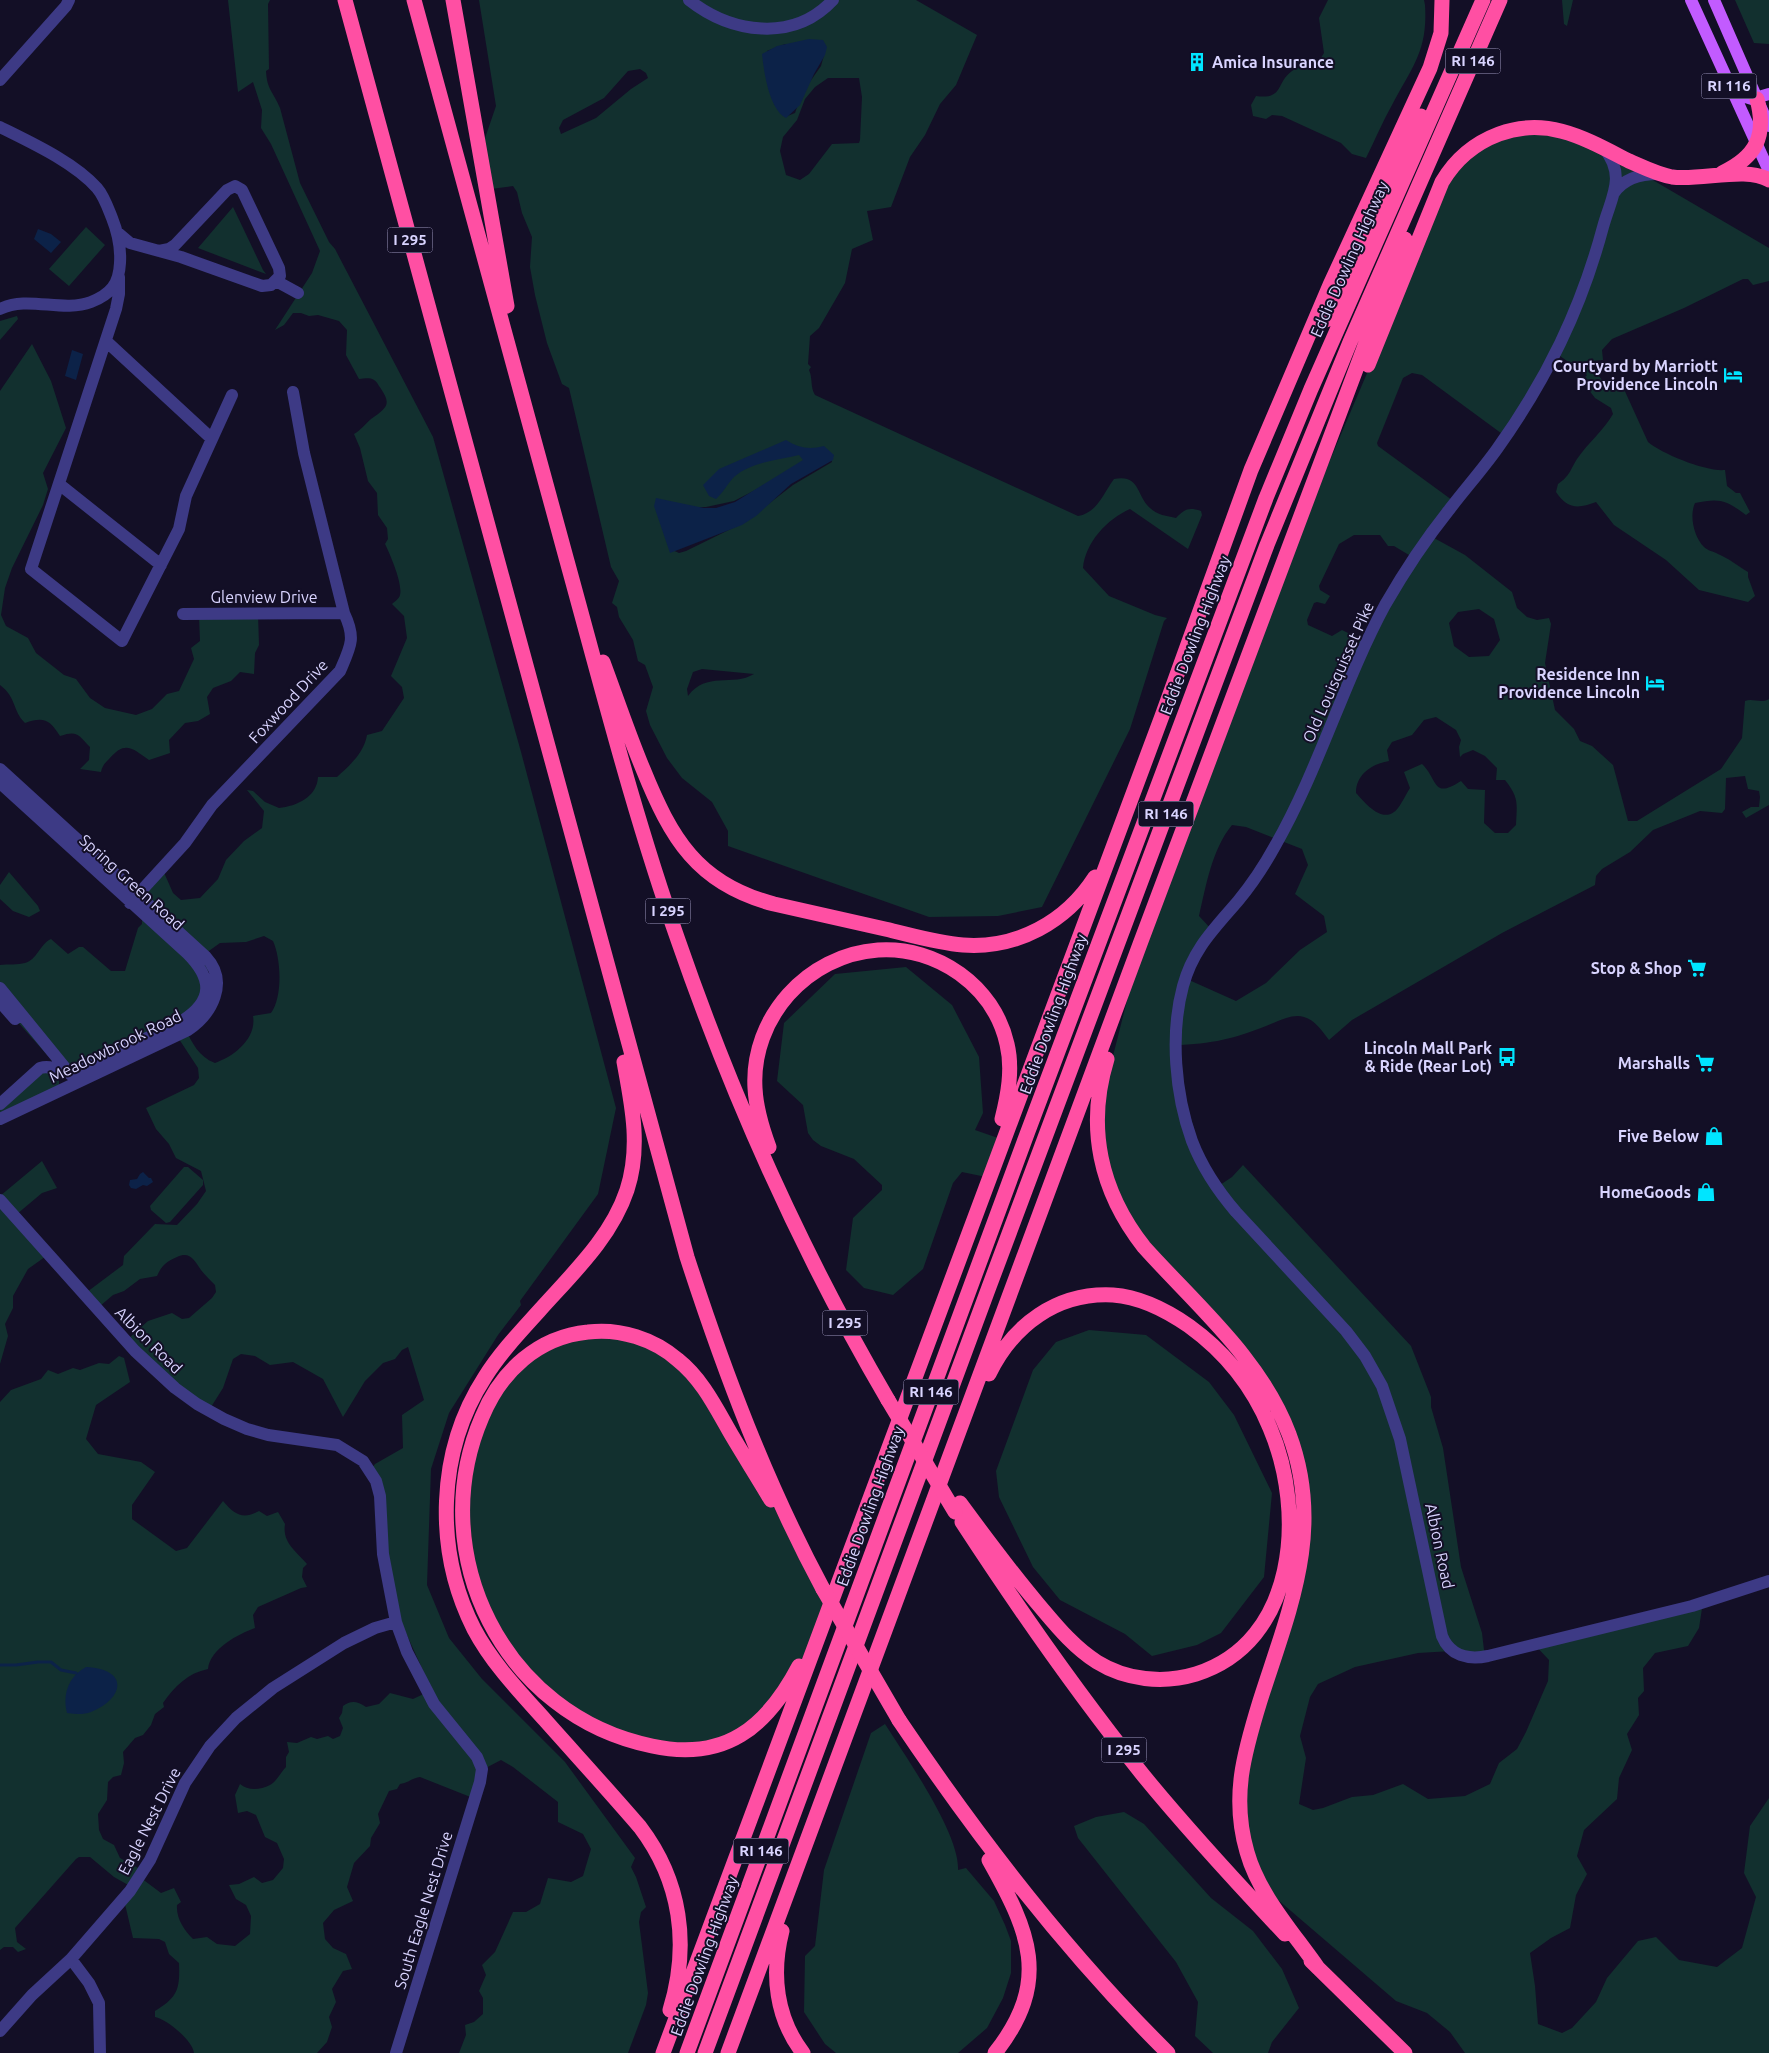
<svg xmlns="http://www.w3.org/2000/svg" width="1769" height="2053" viewBox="0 0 1769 2053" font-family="Ubuntu,sans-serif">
	<rect width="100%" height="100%" fill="#130f26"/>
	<path fill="#12302f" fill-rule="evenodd" d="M228,0H270L268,4L269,69L266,71C267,90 273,91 280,108L300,183L329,242L335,249L433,437L521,752L616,1108L598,1194L520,1301L521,1305L498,1335L449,1413L431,1469L427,1585L449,1638L482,1679L565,1762L635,1858L631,1867L636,1877L646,1907L641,1912L639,1922L648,1993L646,2005L628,2053H459L466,2035L465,2025L474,2022L483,2014V1998L479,1991L486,1975L482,1965L495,1952L513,1912H526L540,1904L548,1878L571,1882L583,1876L591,1849L583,1834L558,1822V1802L513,1767L501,1760L480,1771L473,1798L420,1777C412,1778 408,1783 400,1784L397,1789L389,1791L378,1814L380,1823L371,1838L370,1846L354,1863L347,1887L353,1901L334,1910L323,1923L325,1939L333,1948L346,1954L352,1969L343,1971L332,1989L336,2002L329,2017L332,2027L327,2042L317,2053H194C193,2041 167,2019 155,2017V2011C178,1997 180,1989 179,1963L169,1954L165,1942L159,1939L133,1938L124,1900L130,1886L114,1877L90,1857H79L76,1859L15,1928L17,1942L26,1949L18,1952L13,1947H4L0,1950V1402L11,1390L41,1379L48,1370L58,1374L73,1368L80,1370L99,1363L109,1364L119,1356L124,1358L130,1382L96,1405L86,1439L98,1454L141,1462L155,1472L132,1505V1519L176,1551L187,1548L223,1501C235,1515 243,1520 259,1511L267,1516L278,1512L285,1524C282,1543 296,1551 307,1564L303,1568L302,1577L307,1587L301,1588L258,1607L253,1615L255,1628C238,1634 210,1649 208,1669C188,1673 175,1686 163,1703L164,1707L155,1714L151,1725L143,1735L135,1738L123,1752L124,1763L121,1775L113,1777L108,1782L107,1800L98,1814L99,1830L103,1839L114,1845L120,1858L142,1870L141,1878L161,1893L174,1888L181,1902L177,1905C176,1918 184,1930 193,1939L207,1937L217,1944L235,1946L250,1934L251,1916L246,1905L236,1899L229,1885L239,1884L254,1877L262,1883L273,1880L283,1868L284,1859L277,1843L265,1837L256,1815L247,1811L238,1813L235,1795L240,1784C248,1791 260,1790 270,1785C276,1782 281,1772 286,1767V1757L289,1752L287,1742L297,1743L311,1737L317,1739L328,1736L333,1739L340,1736L343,1728L339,1718L342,1713L343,1706C351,1700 357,1701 366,1707L379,1704L390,1693L413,1699L430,1691L431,1688L401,1622L372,1468L375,1464L403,1448L402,1415L424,1400L408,1347L402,1350L395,1359L383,1363L365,1381L343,1417L323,1379L293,1362L270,1365L255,1356L241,1354L233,1359L223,1388L211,1407L192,1397L128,1339L148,1321L172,1313L182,1319L189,1318L212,1298L216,1292L215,1285C210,1280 205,1275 201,1270C194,1260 190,1251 177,1257C166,1262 162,1265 157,1276L140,1279L124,1291L113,1295L100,1306L87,1292L123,1265L124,1256L155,1224L177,1225L197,1204L206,1191L201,1171L176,1158L169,1144L156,1129L146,1108L194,1085L199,1078L198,1068L175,1033L75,1084L56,1065L0,1002V965C8,964 18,965 25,963C37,960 40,944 51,939L68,954L79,947H83L111,971H125L138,928L142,924V914L131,899L162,868L173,893L181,900L200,898L218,879L226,860L244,841L262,828L264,811L247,790L253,791L265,802L279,808C297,806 317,797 318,777H337C350,765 364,753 367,735L382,731L404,698L402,687L391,676L407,638L404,616L392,604C395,601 399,599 400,595C403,584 390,554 385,544L388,539L387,528L378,515L377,493L368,481L360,448L354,434C361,430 365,424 371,419C388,407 392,404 379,386C374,377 369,378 359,379L346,355L347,330L339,321L318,315L309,316L301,313H293L284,325L275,330L312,273L320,251L271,144L261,128L262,110L253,82L238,92ZM264,936L273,941C281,959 283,996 271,1013L253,1016C257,1039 233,1057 215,1063C199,1057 192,1043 185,1028L191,1023L209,967L199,958L220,943L246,942Z
		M479,0H916L977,35L956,85L940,104L925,135L910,157L891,207L867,211L873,240L852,249L845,283L819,328L810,336L808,364L811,367L809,370C813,379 810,387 815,395L1078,516C1097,513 1103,494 1114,479C1140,474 1136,495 1150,508C1157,515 1167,516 1176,518C1185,509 1188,507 1201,511L1202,515L1188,549L1130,509C1107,519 1085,543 1083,568L1109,596L1155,615L1167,618L1164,621L1130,729L1042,907L998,916L929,917L728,846V831L712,802L682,778L667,758L650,725L646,711L653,687L645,665L638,661L633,640L619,617L617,607L612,603L619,581L611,567L569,388L562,384L547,343L535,295L530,267L532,237L522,213L517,192L513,186L491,189L482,147L496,106ZM785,44H820L824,55L821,66L802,93L795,113L785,117L767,51ZM640,69L646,73L648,78L631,89L596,118L561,134L559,128L563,120L604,98L628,71ZM828,78H859L862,97L860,140L859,143L832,144L809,174L800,180L786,175L780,151L783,137L797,120L805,99L815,87ZM830,456L832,462L793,485L745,522L686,551L679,553L670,549L662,508L706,507L734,501L809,462ZM702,669L754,674C733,687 706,671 688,696L687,689L693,672Z
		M1328,0H1424L1425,5C1428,51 1412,67 1392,105C1382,123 1375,140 1366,158L1352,154L1341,143L1282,116L1272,115L1266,119L1253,116L1251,105L1256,96C1284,100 1276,82 1292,71C1300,65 1310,63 1319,61L1324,53L1319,18Z
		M1562,0H1573L1567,26L1564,24Z
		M1735,0H1769V44L1754,43Z
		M1535,121L1651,179L1769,248V281L1753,285L1748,279H1743L1684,308L1612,339L1602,350L1603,360L1590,361C1595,374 1604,383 1615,390L1623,387L1648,442C1662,454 1707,472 1725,470L1727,486L1736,493H1740L1750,512L1746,515C1726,500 1720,498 1695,503C1689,516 1694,537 1704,547C1708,551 1713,551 1718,554C1728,558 1738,566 1748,572V577L1755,596L1748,602L1699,590L1666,560L1614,525L1596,502C1578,509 1567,509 1556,492L1558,484C1570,476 1570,470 1577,459C1588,443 1603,431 1613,414L1611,408L1595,398L1582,381L1587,375L1560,356L1505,436L1422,375L1412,373L1403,378L1377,443L1378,446L1452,500L1434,538L1465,555L1512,592L1517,608L1527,617L1537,620L1549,618L1551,624L1545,663L1555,710L1574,729L1580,741L1592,746L1613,765L1628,821H1637L1721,769L1742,738L1745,701C1753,698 1761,704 1769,699V805L1746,818L1742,812L1751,807H1759L1760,797L1759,791L1748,789L1745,776L1726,778L1725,809L1722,813L1700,811L1653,830L1630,852L1602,869L1596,876L1595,885L1502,933L1352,1020L1329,1040C1322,1031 1315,1020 1304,1017C1296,1014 1285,1018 1278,1021C1242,1036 1220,1043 1181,1045L1182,1085L1190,1115L1200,1150L1220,1185L1232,1177L1243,1165L1411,1346L1431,1397V1407L1443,1448L1461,1567L1482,1633L1484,1650L1488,1655L1452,1651L1418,1653L1355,1667L1318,1684L1310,1697L1300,1736L1306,1758L1299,1804L1313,1810L1323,1808L1352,1797L1373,1795L1403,1784L1428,1799L1465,1796L1490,1784L1499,1763L1517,1749L1526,1732L1548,1681L1549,1660L1534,1644L1703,1602L1699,1628L1688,1646L1655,1653L1643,1668L1644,1691L1638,1698L1639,1715L1627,1734L1632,1750L1619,1778L1617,1799L1584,1830L1577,1856L1587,1874L1576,1895L1570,1928L1551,1938L1530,1953L1535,1986L1538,2024L1562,2033L1572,2028L1596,2002L1607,1978L1638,1941L1656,1937L1679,1960L1717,1967L1742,1948L1756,1897L1744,1873L1750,1826L1769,1798V2053H1465L1450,2032L1427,2013L1396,2001L1277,1899L1251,1855L1243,1775L1304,1572L1288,1422L1136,1232L1106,1165L1099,1111L1131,985L1319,486L1454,169L1478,141ZM1354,535H1380L1388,546H1394L1414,558L1366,642L1342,630L1332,636L1308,625L1307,620L1314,603L1317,602L1325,604L1330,596L1320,590L1319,586L1339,544ZM1479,609L1494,619L1500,640L1489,656L1469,657L1454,646L1449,623L1458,612ZM1436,717L1456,730L1461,740L1459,747L1460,757L1463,754L1473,750L1485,756L1497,768L1496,780H1505C1519,798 1517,802 1516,825L1508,833H1495L1484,823L1485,790L1468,789L1461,781C1432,800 1438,779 1422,764L1404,772L1410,788C1406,794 1402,803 1398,808C1384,826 1366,804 1356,793C1356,774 1372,764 1389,761L1387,750L1392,742L1412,735L1424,720ZM1232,825L1246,827L1302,849L1308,865L1295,894L1324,916L1327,932L1300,950L1266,983L1236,1001L1189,980L1213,931L1199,916C1206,886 1212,849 1232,825Z
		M233,207L263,270L266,274L198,248Z
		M86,227L105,245L69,286L49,269Z
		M17,316L18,319L0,340V321Z
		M32,344L51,381L66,428L43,473L48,489L43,505L12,568L5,588L1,615L6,626L28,638L36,653L64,675L76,679L90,698L105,708L136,715L152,709L167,694L179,691L194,659L191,648L200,641L199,616L258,614L259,645L255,653L254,674L240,672L231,681L213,688L207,697L210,714L198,721L185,723L169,740L170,753L149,760C132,748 125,740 109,759C105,763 102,766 101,772L80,769L89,760L90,747C78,735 78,730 60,736C50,720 44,716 25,723C12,710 17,698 0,685V391Z
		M9,872L38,906L40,911L29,917L13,911L0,899V885Z
		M906,967L952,1005L979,1057L983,1113L975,1130L998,1138L986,1177L962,1172L953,1183L923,1269L893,1295L864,1288L846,1270L853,1218L882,1190V1185L854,1159L821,1146L813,1140L808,1133L803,1105L777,1081L784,1023L835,974Z
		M40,1068L55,1071L59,1078V1085L0,1119V1104Z
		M42,1161L57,1188L42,1193L17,1214L49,1254L28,1269L13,1296V1308L5,1324L8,1336L0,1364V1196Z
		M184,1167H188L203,1180V1185L170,1222L166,1223L151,1210L150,1206Z
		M1089,1330L1146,1335L1209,1382L1234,1415L1272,1493L1264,1577L1221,1633L1197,1645L1152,1656L1125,1634L1060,1600L1033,1567L999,1497L996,1471L1033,1370L1056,1342Z
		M577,1331L668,1347L773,1506L829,1605L799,1668L760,1719L715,1742L668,1747L605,1727L556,1696L510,1649L478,1589L465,1487L499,1386L558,1336Z
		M885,1724C906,1757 960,1834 958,1870L966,1868L994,1901L1005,1925L1011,1941V1973L1003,1998L987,2028L958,2053H836L825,2044L804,2012L805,1956L815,1946L824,1870L871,1733Z
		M1124,1812L1144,1824L1211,1898L1253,1931L1282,1969L1299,2008L1272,2042L1268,2053H1213L1195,2036L1198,2002L1176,1962L1078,1838L1074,1826L1096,1817Z"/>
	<path fill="#0c2248" d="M809,39L823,40L827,47L825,55L814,74L800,105L786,118C769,109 764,72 762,54L777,46Z
		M38,229L51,234L61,242L51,253L34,239Z
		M72,350L83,354L76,380L65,376Z
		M786,440C798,448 810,450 824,446L834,455L833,460L791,484L756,516L742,525L670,553L654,506L656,498L704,508H716L735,502L803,460L799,455C778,460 751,462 734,477C727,484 724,492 716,499L709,496L703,485L719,469Z
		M143,1172L149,1178H151L153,1182L147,1186L143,1185L136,1189L131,1188L129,1185L130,1180L137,1179L140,1174Z
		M86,1667C129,1669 125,1698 91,1712C83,1715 75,1714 67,1713C62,1694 69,1676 86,1667Z"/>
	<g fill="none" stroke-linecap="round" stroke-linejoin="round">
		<path stroke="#0c2248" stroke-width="3" d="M0,1665H16L38,1662H51L61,1670L76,1673"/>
		<path stroke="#3d3a85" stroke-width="12" d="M689,0C731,33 793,43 833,0
			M0,80L66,6L69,0
			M0,127C30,142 74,162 97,188C104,196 108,208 112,218C118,233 121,247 120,263C119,284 111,294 91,302C62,313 28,295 0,309
			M1604,148C1627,177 1611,197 1603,227C1581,309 1547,379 1497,449C1482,470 1465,489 1449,510C1425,540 1404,572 1385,605C1343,683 1319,769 1275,846C1264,866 1252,884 1238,901C1214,929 1193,949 1183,986C1170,1034 1175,1094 1192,1141C1202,1167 1218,1191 1236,1212L1346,1331L1365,1356L1382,1386L1400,1439L1442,1636C1450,1656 1468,1660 1488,1656L1692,1606L1769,1581
			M1614,193C1624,178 1640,174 1658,174
			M117,232L130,243L181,257L262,286L271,285L280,276L279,268L242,190L235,186L227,190L175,245L169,249L159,251
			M119,277V294L116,309L31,569L122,641L179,529L186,496L232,395
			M276,281L298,293
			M106,341L212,439
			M59,484L161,565
			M183,614L344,613
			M0,769L206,957C229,982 212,1014 188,1030L0,1119
			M0,783L187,953C212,978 215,1000 182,1021L79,1071C63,1075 54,1064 40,1068L0,1104
			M130,903L185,843L212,805L340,671C351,646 356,638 344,613L304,453L293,392
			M0,988L71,1075
			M0,1002L15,1019
			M0,1200L135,1351L175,1388L197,1404L224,1419L247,1429L268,1435L337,1445L363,1461L376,1481L380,1496L383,1554L396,1622L407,1652L434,1704L477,1757L482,1769L480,1782L396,2053
			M71,1959L89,1983L99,2003L100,2053
			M0,2031L32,1995L71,1959L130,1891L150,1860L185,1783L210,1746L236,1718L273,1688L344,1643L375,1628L396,1622"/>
		<path stroke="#c25bff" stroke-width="12" d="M1691,0L1769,171
			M1714,0L1769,126
			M1732,93L1752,99L1769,94"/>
		<path stroke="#ff4fa3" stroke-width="15" d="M345,0L687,1257C724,1371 766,1483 823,1589
			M414,0C465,187 516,374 567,561C602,688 634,815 678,940C733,1099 803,1255 888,1400
			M453,0L507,306
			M1722,173C1756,157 1767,136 1757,99
			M1326,320L1421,116
			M1368,365L1442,182C1455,160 1475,143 1499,134C1548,116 1586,139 1629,161C1643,167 1656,174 1672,177C1701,181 1747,166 1769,180
			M603,662C616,697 628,733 643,769C671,838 697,884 774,904C811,912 848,921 885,929C911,935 937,943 963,945C1017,949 1066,922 1095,877
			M1107,1059C1086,1127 1100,1191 1144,1247C1196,1305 1261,1359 1289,1434C1325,1530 1289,1610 1260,1701C1244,1753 1231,1797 1247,1852C1259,1895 1293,1932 1318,1968
			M624,1062C632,1105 641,1147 627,1190C611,1238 572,1274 539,1311C520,1332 500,1353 485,1377C437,1451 434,1550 474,1629C492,1663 519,1691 545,1720C577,1756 609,1791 640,1827C681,1881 690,1945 670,2010
			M769,1147C762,1128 756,1109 755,1088C751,1018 807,955 878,950C937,946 994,986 1007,1044C1013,1069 1008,1095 1002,1119
			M771,1500C758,1478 744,1456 731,1434C716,1408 702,1379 678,1360C654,1339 620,1328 588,1332C538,1337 501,1371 482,1417C423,1554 504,1716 652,1746C725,1762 767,1727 799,1666
			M960,1503C985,1537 1010,1571 1038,1604C1055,1624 1073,1647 1097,1662C1126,1680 1163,1684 1196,1674C1297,1642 1306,1513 1270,1428C1253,1387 1225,1352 1189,1326C1166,1310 1141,1297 1113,1295C1057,1292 1013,1325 989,1374
			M962,1522C1018,1608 1078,1694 1143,1775C1188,1830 1236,1882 1285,1934
			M899,1720C979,1839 1066,1952 1168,2053
			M989,1860C1029,1931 1052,1981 995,2053
			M782,1931C771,1974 776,2018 803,2053
			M1311,1961L1405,2053
			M663,2053L1162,716L1251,470L1330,285L1430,68L1441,33L1442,0
			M687,2053L1027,1134L1266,498L1311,389L1483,0
			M705,2053L989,1287L1267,545L1350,342L1500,0
			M728,2053L1140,944L1405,239"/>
		<path stroke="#ff4fa3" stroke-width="15" d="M888,1400L955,1512
			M823,1589L899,1720"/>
	</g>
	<defs>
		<g id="building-bare" transform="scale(1.5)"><path d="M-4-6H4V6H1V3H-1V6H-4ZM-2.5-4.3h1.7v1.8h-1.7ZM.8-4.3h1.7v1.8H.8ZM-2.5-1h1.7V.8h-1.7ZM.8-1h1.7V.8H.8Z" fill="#00e5ff" stroke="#130f26" stroke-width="2.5" paint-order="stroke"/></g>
		<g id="hotel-bare" transform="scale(1.5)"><path d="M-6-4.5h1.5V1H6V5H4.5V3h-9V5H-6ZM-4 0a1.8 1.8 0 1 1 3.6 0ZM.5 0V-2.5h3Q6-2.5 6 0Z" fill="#00e5ff" stroke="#130f26" stroke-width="2.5" paint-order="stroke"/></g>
		<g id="supermarket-bare" transform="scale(1.5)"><path d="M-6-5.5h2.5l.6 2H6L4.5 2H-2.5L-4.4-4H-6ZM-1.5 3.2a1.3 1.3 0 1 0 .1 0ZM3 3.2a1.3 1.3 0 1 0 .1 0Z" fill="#00e5ff" stroke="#130f26" stroke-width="2.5" paint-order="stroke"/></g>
		<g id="bus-bare" transform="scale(1.5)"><path d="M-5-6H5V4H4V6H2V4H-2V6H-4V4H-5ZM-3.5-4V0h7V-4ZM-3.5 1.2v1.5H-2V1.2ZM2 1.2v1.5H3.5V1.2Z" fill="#00e5ff" stroke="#130f26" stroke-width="2.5" paint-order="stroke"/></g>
		<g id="shop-bare" transform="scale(1.5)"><path d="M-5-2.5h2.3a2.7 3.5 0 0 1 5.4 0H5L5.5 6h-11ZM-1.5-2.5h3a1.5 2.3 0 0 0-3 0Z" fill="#00e5ff" stroke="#130f26" stroke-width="2.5" paint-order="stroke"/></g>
	</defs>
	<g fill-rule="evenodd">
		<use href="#building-bare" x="1197" y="62"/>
		<use href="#hotel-bare" x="1733" y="375"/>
		<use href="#hotel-bare" x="1655" y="683"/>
		<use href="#supermarket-bare" x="1697" y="968"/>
		<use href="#bus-bare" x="1507" y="1057"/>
		<use href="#supermarket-bare" x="1705" y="1063"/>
		<use href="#shop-bare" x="1714" y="1136"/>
		<use href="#shop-bare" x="1706" y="1192"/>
	</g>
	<g text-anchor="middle" stroke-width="4" stroke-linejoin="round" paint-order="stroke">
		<g fill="#130f26" stroke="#9e99be" stroke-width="1">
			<rect x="1445.5" y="48.5" width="55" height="25" rx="4"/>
			<rect x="1701.5" y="73.5" width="55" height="25" rx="4"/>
			<rect x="387.5" y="227.5" width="45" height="25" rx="4"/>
			<rect x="1138.5" y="801.5" width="55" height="25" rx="4"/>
			<rect x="645.5" y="898.5" width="45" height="25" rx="4"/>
			<rect x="822.5" y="1310.5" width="45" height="25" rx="4"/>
			<rect x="903.5" y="1379.5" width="55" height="25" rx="4"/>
			<rect x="1101.5" y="1737.5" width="45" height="25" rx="4"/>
			<rect x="733.5" y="1838.5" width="55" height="25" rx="4"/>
		</g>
		<g font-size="15" font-weight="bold" fill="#d9d4ff">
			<text x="1473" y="66">RI 146</text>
			<text x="1729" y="91">RI 116</text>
			<text x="410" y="245">I 295</text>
			<text x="1166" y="819">RI 146</text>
			<text x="668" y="916">I 295</text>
			<text x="845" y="1328">I 295</text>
			<text x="931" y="1397">RI 146</text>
			<text x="1124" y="1755">I 295</text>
			<text x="761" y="1856">RI 146</text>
		</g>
		<g font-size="16" font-weight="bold" fill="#d9d4ff" stroke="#130f26" text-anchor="end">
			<text x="1212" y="68" text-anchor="start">Amica Insurance</text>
			<text x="1718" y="372">Courtyard by Marriott<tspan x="1718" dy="18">Providence Lincoln</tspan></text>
			<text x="1640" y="680">Residence Inn<tspan x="1640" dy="18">Providence Lincoln</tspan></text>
			<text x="1682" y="974">Stop &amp; Shop</text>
			<text x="1492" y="1054">Lincoln Mall Park<tspan x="1492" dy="18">&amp; Ride (Rear Lot)</tspan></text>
			<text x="1690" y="1069">Marshalls</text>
			<text x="1699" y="1142">Five Below</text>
			<text x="1691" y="1198">HomeGoods</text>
		</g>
		<g font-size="16" fill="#d9d4ff" stroke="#130f26">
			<text transform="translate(1349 259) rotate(-66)" y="6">Eddie Dowling Highway</text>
			<text x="264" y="603">Glenview Drive</text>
			<text transform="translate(1195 635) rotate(-69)" y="6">Eddie Dowling Highway</text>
			<text transform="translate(1338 672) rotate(-66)" y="6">Old Louisquisset Pike</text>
			<text transform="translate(288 701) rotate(-47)" y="6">Foxwood Drive</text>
			<text transform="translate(132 882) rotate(42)" y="6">Spring Green Road</text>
			<text transform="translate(1053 1014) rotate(-70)" y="6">Eddie Dowling Highway</text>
			<text transform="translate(115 1046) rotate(-26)" y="6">Meadowbrook Road</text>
			<text transform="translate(149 1340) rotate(45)" y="6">Albion Road</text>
			<text transform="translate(870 1506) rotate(-70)" y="6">Eddie Dowling Highway</text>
			<text transform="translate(1440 1546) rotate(78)" y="6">Albion Road</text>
			<text transform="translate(149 1821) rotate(-63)" y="6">Eagle Nest Drive</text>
			<text transform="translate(423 1910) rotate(-73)" y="6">South Eagle Nest Drive</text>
			<text transform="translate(704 1956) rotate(-70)" y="6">Eddie Dowling Highway</text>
		</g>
	</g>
</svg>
